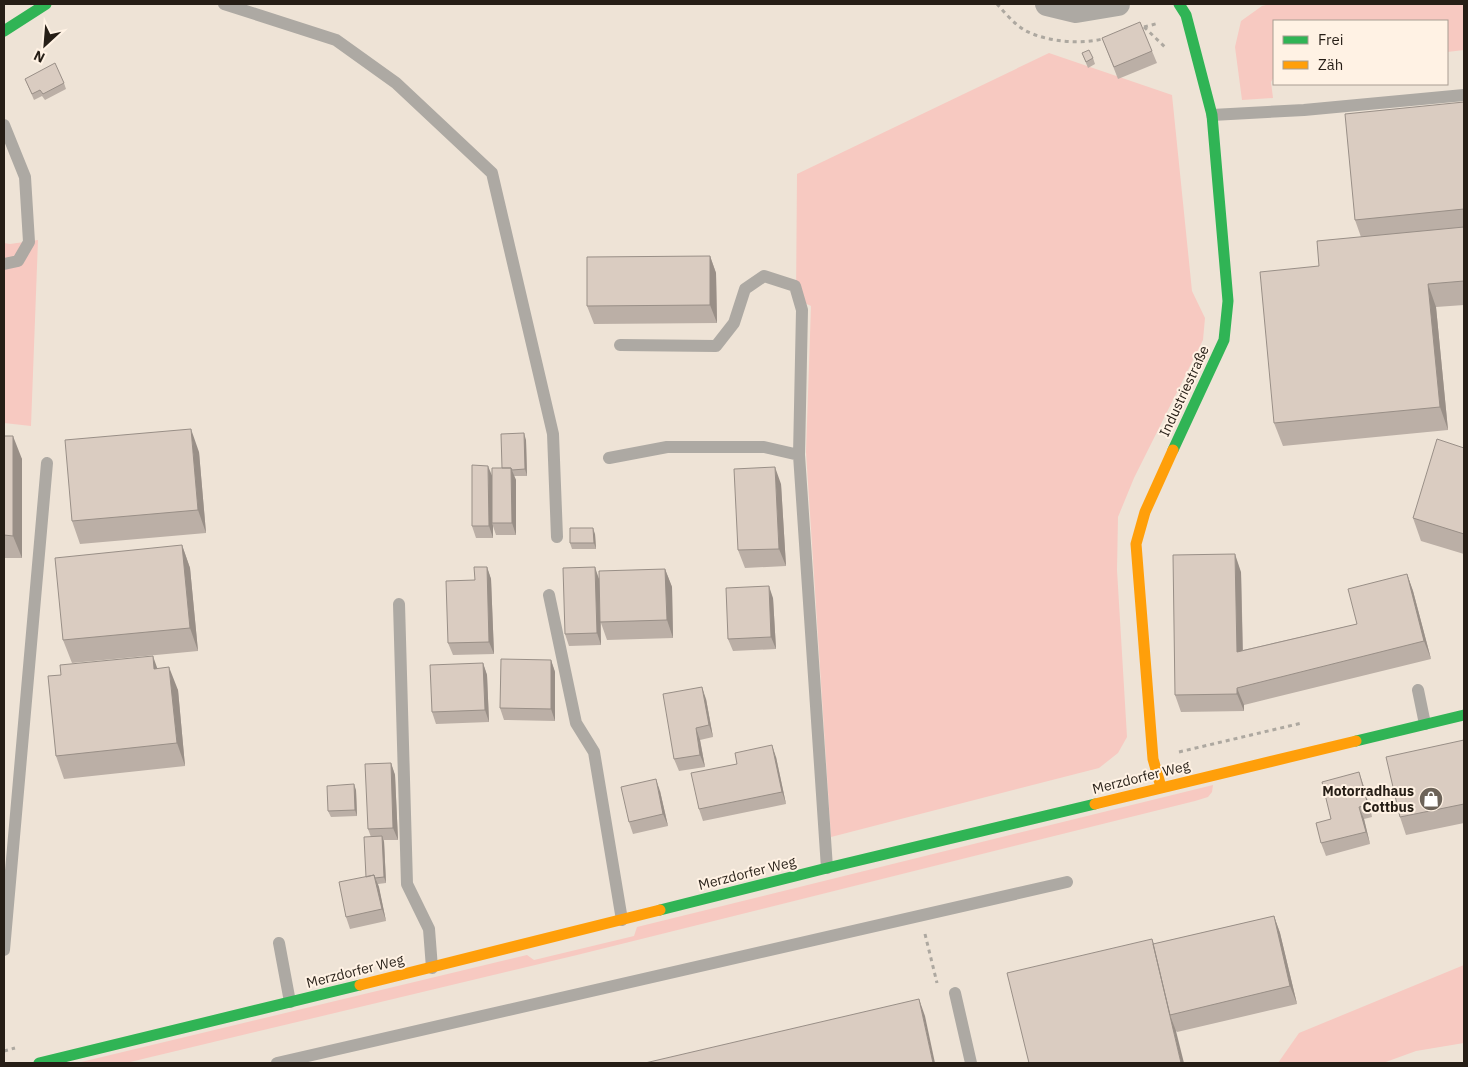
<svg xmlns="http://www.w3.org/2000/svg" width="1468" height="1067" viewBox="0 0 1468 1067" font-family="'IBM Plex Sans',sans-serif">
	<rect width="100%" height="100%" fill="#eee3d6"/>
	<path fill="#f7c9c1" d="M1270,4H1464V50L1447,52V21H1274V77L1271,82L1273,98L1242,100L1235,47L1241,21L1262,6Z
		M1049,53L1172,95L1192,291L1205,318L1203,340L1134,478L1118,517L1117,570L1127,737L1118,753L1099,768L831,837L806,452L811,306L796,299L797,174Z
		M38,240L31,426L4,423V243L10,244Z
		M1213,785L1212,792L1208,797L1195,801L577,955L126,1063H77L527,955L534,960L634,936L637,927Z
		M1464,965V1043L1416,1051L1383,1063H1278L1299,1033Z"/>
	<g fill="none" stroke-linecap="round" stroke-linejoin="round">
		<path stroke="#ada8a0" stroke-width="3" stroke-dasharray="4 4" stroke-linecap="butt" d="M997,4C1005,13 1015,25 1026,31C1048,42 1082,45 1106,38
			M1144,27L1165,47
			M1144,27L1159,23
			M1179,752L1302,723
			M925,934L937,983
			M4,1051L15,1048"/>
		<path stroke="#ada9a3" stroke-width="12" d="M224,4L336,40L396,83L492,173L553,434L557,537
			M1212,115L1304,110L1464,95
			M4,125L25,177L29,242L18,261L4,264
			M620,345L716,346L734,323L745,289L764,276L795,286L802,310L799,455L827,868
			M609,458L667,447H764L799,455
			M549,595L576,723L594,752L622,920
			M399,604L407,884L429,929L432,968
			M1418,690L1425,724
			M279,943L290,1002
			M4,950L47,463
			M955,993L971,1063
			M277,1063L1067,882"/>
		<path stroke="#ada9a3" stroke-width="24" d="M1047,4L1076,11L1118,4"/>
		<path stroke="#30b455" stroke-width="11" d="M4,31L46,4
			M1173,450L1224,340L1228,301L1212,115L1186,15L1179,4
			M1356,741L1464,715
			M660,910L827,868L1095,804
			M39,1063L360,985"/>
		<path stroke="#ff9f0a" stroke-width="11" d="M1161,787L1153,759L1136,544L1145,512L1173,450
			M1095,804L1356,741
			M360,985L660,910"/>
	</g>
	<path fill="#bbafa6" d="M1102,38L1152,51L1157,63L1118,79Z
		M1082,53L1093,58L1095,64L1088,68Z
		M25,79L64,83L66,89L45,100L42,96L34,100Z
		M1464,102V305L1436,307L1448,430L1283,446L1274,423L1319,266L1361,237L1355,220Z
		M710,256L716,273L717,323L594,324L587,306Z
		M4,436L22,459V558H4Z
		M526,440L527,476H514L516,480V535H496L493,526V538H476L472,526L492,475L502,468Z
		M1464,448V554L1421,541L1413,518Z
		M199,452L206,533L80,544L72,521Z
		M781,484L786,566L745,568L738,550Z
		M595,534L596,549H572L570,543Z
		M182,545L190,568L198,651L72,663L63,640Z
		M487,567L491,579L494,654L453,655L448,643Z
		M665,569L672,587L673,638L607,640L601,623V645L569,646L565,634L599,578Z
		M1241,572L1243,650L1357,624L1407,574L1413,591L1431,659L1244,705V711L1181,712L1175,695Z
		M773,598L776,649L733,651L728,639Z
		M551,660L555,672V721L504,720L500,708Z
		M483,663L487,675L489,722L436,724L432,712Z
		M157,668L178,690L185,766L64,779L56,756Z
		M706,699L713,737L700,740L705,767L679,771L674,759Z
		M1464,740V823L1406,835L1400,817Z
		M776,757L786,804L703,821L699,809Z
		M391,763L395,775L398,840H384L386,883L378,884L386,921L350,929L346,917L366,877L371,837L368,829Z
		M1363,784L1372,817L1364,819L1370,844L1326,856L1321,843L1331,819Z
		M356,790L357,816L331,817L328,811Z
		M660,791L668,826L633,834L629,822Z
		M1274,916L1280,933L1297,1004L1177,1032L1176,1031L1029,1063L1153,944Z"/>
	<path fill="#998f87" d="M710,256L716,273L717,323L710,305Z
		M1428,284L1436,307L1448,430L1440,407Z
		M191,429L199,452L206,533L198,510Z
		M524,433L526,440L527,476L525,469Z
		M13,436L22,459V558L13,536Z
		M488,466L493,478L492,523L493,526V538L489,526Z
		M775,467L781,484L786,566L779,549Z
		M511,468L516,480V535L512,523Z
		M593,528L595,534L596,549L594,543Z
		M182,545L190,568L198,651L190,628Z
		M1235,554L1241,572L1243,670L1237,652Z
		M487,567L491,579L494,654L489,642Z
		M595,567L599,579L601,645L597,633Z
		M665,569L672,587L673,638L667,620Z
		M1407,574L1413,591L1431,659L1424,641Z
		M769,586L773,598L776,649L771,637Z
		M153,656L161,679L154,669Z
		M551,660L555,672V721L551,709Z
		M483,663L487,675L489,722L485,710Z
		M169,667L178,690L185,766L177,743Z
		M702,687L706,699L713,737L709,725Z
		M1237,688L1244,705V711L1237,694Z
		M696,728L700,740L705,767L700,755Z
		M772,745L776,757L786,804L782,792Z
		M391,763L395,775L398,840L393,828Z
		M1359,772L1363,784L1372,817L1368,805Z
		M656,779L660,791L668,826L663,814Z
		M354,784L356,790L357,816L355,810Z
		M4,794L5,799L4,812Z
		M1359,807L1364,819L1370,844L1366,832Z
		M382,836L384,842L386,883L384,877Z
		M374,875L379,887L386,921L382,909Z
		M1274,916L1280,933L1297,1004L1290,986Z
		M1152,939L1160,962L1170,1015L1176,1031L1184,1063H1181Z
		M919,999L925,1016L935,1063H933Z"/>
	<path fill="#daccc1" stroke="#998f87" d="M1140,22L1152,51L1114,67L1102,38Z
		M1089,50L1093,58L1086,62L1082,53Z
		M55,63L64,83L43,94L40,90L32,94L25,79Z
		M1464,102V209L1355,220L1345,114Z
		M1464,227V281L1428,284L1440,407L1274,423L1260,272L1319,266L1317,241Z
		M710,256V305L587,306V257Z
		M191,429L198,510L72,521L65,440Z
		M524,433L525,469L512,470L511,468H502L501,434Z
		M4,436H13V536L4,535Z
		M1437,439L1464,448V534L1413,518Z
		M472,465L488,466L489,526H472Z
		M775,467L779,549L738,550L734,469Z
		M492,468H511L512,523H492Z
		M570,528H593L594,543H570Z
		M182,545L190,628L63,640L55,558Z
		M1235,554L1237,652L1357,624L1348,589L1407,574L1424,641L1237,688V694L1175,695L1173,555Z
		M474,567H487L489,642L448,643L446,581L475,580Z
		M595,567L597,633L565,634L563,568Z
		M665,569L667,620L600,622L599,571Z
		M769,586L771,637L728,639L726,588Z
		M153,656L154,669L169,667L177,743L56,756L48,676L61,675L60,665Z
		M501,659L551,660V709L500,708Z
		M483,663L485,710L432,712L430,665Z
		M702,687L709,725L696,728L700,755L674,759L663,694Z
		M1464,740V804L1400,817L1386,757Z
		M772,745L782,792L699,809L691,773L737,764L735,753Z
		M391,763L393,828L368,829L365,764Z
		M1359,772L1368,805L1359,807L1366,832L1321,843L1316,823L1331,819L1322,782Z
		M656,779L663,814L629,822L621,787Z
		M354,784L355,810L328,811L327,786Z
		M382,836L384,877L375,878L374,875L366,877L364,837Z
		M374,875L382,909L346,917L339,882Z
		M1274,916L1290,986L1170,1015L1153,944Z
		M1152,939L1181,1063H1029L1007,973Z
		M919,999L933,1063H645Z"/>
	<defs>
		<g id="shop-disc" transform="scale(1.25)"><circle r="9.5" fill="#6c6359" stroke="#fff2e4"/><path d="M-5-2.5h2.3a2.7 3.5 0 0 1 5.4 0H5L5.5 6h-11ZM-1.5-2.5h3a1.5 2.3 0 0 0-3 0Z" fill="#fff"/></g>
	</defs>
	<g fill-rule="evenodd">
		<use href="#shop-disc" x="1431" y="799"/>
	</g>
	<g text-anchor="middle" stroke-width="4" stroke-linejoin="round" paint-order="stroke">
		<g font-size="14" fill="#261e16" stroke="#fff2e4">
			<text transform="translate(1184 391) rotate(-65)" y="5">Industriestraße</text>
			<text transform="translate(1141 777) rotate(-14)" y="5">Merzdorfer Weg</text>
			<text transform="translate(747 873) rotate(-14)" y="5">Merzdorfer Weg</text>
			<text transform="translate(355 971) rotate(-14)" y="5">Merzdorfer Weg</text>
		</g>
		<g font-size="14" font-weight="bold" fill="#261e16" stroke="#fff2e4" text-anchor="end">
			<text x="1414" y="796">Motorradhaus<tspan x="1414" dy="16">Cottbus</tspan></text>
		</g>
	</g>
	<rect width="1468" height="1067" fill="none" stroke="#261e16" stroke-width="10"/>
	<rect x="1273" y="20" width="175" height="65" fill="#fff2e4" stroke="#a89d92"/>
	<rect x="1283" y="36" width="25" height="8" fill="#30b455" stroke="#a89d92"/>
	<text x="1318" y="45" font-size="15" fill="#261e16">Frei</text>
	<rect x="1283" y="61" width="25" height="8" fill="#ff9f0a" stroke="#a89d92"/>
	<text x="1318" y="70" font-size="15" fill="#261e16">Zäh</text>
	<g transform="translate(45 45) rotate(206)" stroke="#fff2e4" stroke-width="4" paint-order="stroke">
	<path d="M0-4L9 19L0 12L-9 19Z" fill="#261e16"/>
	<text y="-8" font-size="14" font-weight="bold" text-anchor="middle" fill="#261e16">N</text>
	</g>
</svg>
